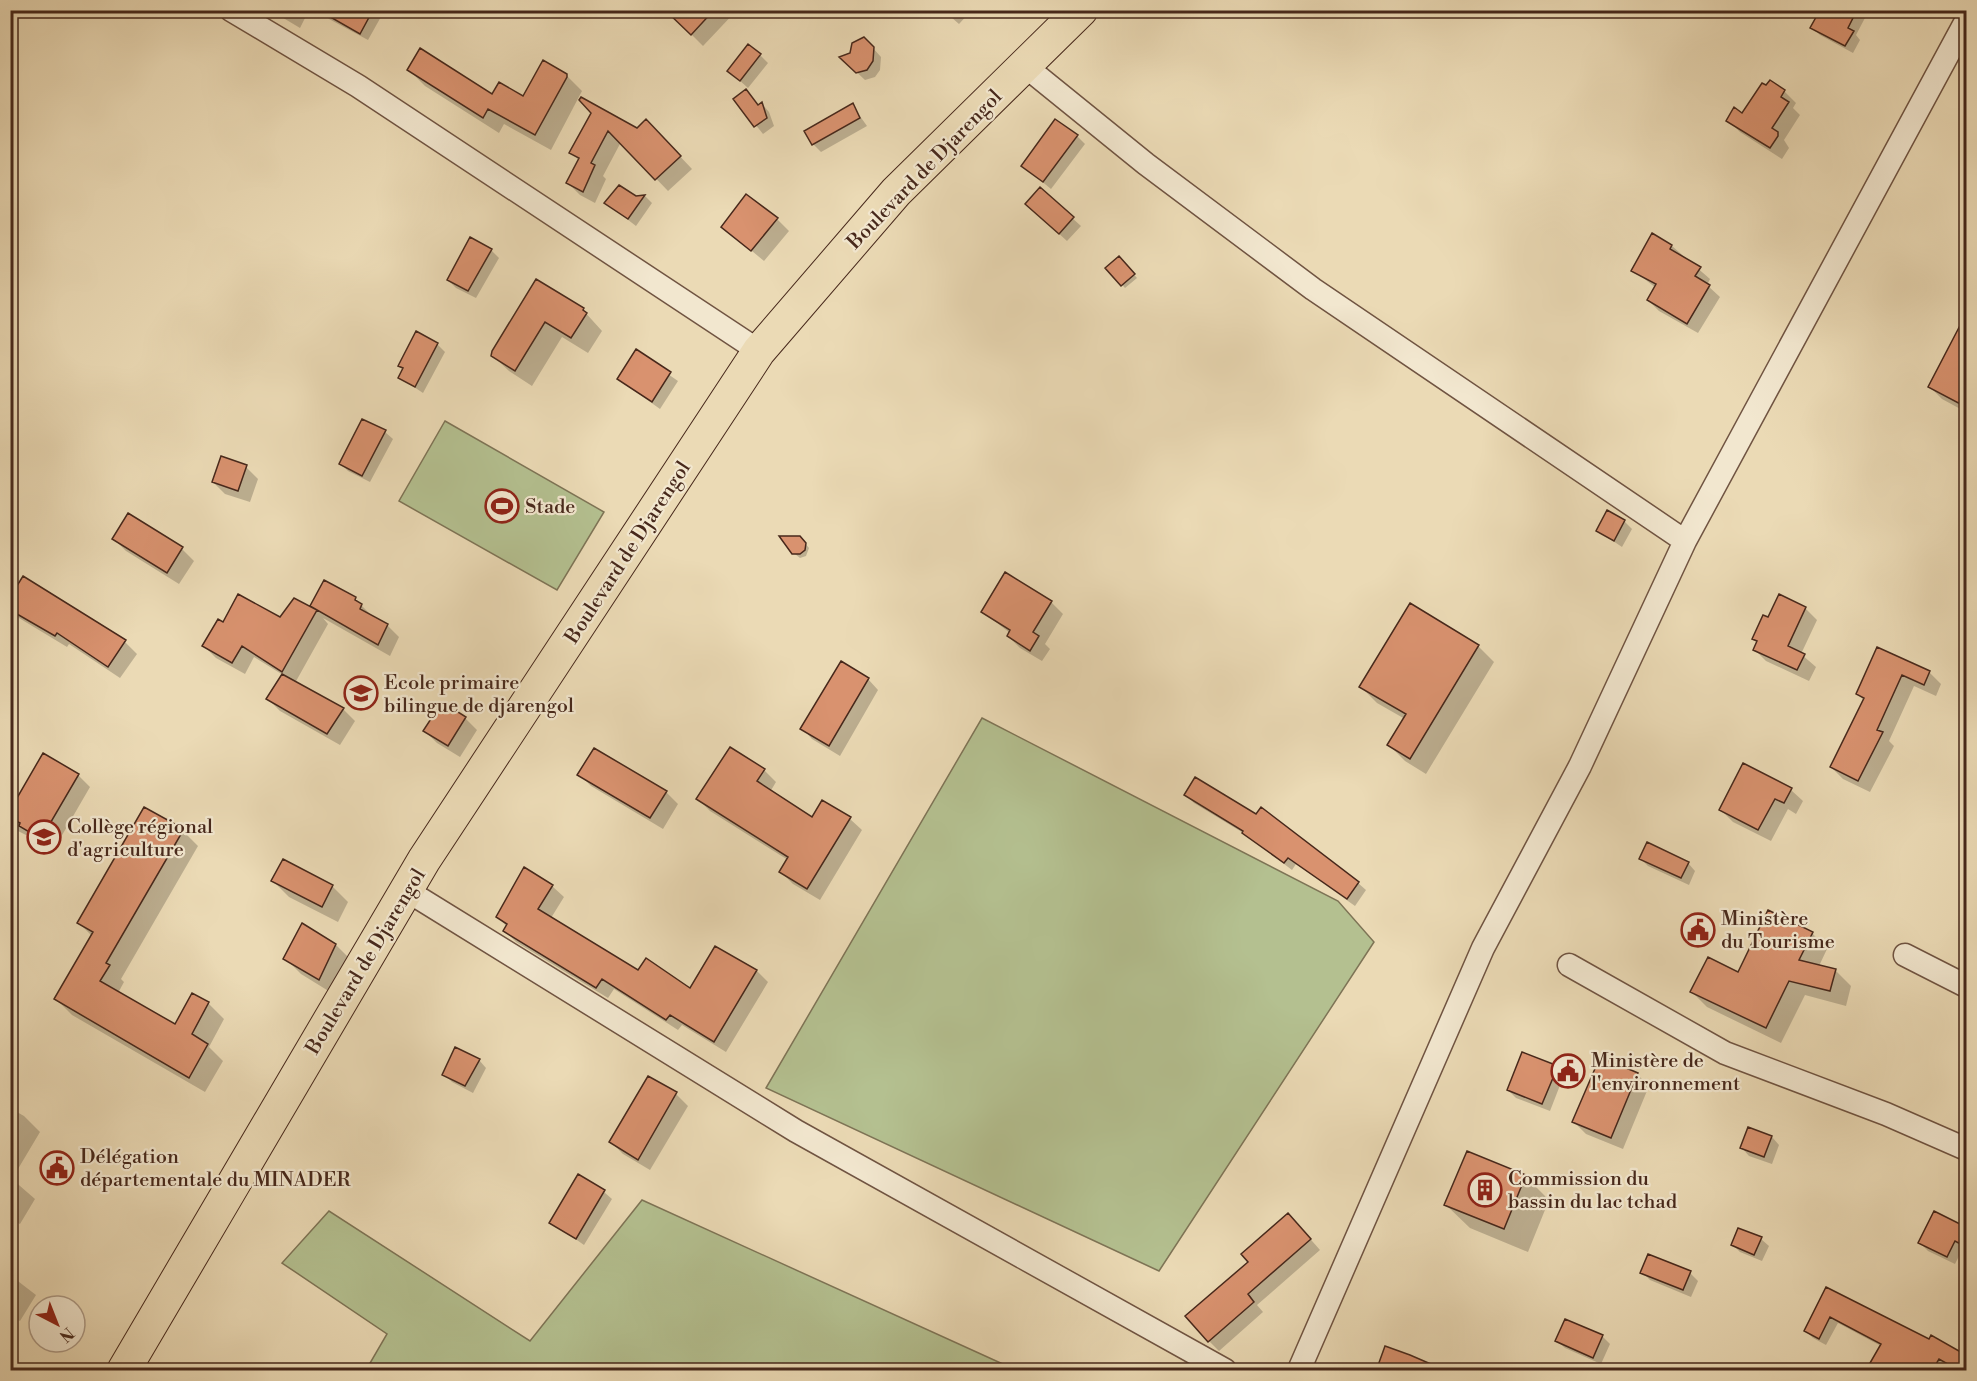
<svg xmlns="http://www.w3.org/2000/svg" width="1977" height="1381" viewBox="0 0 1977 1381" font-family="'Libre Bodoni',serif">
	<rect width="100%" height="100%" fill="#ebdab5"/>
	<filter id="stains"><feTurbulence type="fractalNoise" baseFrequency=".00333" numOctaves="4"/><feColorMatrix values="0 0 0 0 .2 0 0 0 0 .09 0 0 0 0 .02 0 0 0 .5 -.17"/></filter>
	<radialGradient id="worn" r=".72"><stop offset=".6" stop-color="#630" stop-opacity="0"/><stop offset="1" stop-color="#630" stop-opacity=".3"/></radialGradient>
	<path fill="#b4c090" stroke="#7e7456" stroke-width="1.5" d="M445,421L604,512L557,590L399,501Z
		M982,718L1338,901L1374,942L1159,1271L766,1088Z
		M642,1200L1016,1370H366L387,1334L282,1263L329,1211L530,1341Z"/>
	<path fill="#0003" d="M270,10H300L306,16L300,28Z
		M322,10H378L382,15L368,40L329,19Z
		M667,10H737L703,46Z
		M943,10H972L959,24Z
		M1829,10H1860L1866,16L1856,35L1860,40L1853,53L1820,35L1812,28Z
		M872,47L881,57L880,70L875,77L865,80L849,65L851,54Z
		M760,55L768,63L748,88L729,71Z
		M409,70L493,96L523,98L566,75L582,91L551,150L504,124L499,133L425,86Z
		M1766,87L1784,91L1796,103L1793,108L1800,115L1784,140L1789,148L1782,159L1740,132L1728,120L1743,115Z
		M746,91L759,106L762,104L769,112L774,126L763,134L735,99Z
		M852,105L867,126L821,152L813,144Z
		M592,113L637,130L658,133L692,169L668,191L621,142L603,176L606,179L595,203L580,195L568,183L580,161L571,153Z
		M1077,136L1085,144L1051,189L1023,166Z
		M1041,190L1081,226L1067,241L1035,212Z
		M645,196L652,203L636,226L606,203Z
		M777,219L789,231L764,261L723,227Z
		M1672,246L1710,279L1707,285L1720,297L1698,333L1659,311L1648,300L1656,288L1633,270Z
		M491,250L499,258L476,298L456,288L448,280Z
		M1119,258L1137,278L1125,288L1107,268Z
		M536,281L583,310L602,331L588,353L562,337L532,386L509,371L492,355Z
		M1966,318V412L1942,399L1930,387Z
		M437,344L445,352L423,393L399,377L404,369L400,365Z
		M636,352L678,381L660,409L618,379Z
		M385,432L393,439L370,482L348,471L340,463Z
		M246,467L258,479L250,502L225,494L213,482Z
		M129,515L182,549L194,561L179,584L126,551L114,539Z
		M1624,521L1632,529L1622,547L1598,531Z
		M803,541L809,548L806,556L800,558L790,550Z
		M355,599L373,617L387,625L399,637L390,656L323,618L328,624L295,683L343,709L355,721L340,745L280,711L268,699L283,675L254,657L245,674L216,658L204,646L224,624L281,619L295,600L316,612L311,606Z
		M1051,602L1063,614L1045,644L1050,649L1042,661L1020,648L1008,636L1010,633L983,612Z
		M1805,608L1817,620L1801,654L1816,667L1809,681L1766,661L1754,649L1758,643L1754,639L1768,619Z
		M10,610L125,642L137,654L120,678L69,644L67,647L19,618Z
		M1478,646L1494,662L1426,774L1405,761L1389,745L1405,719L1377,703L1361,687Z
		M1878,649L1929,672L1941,684L1936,696L1914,686L1889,741L1894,746L1870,792L1843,779L1831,767L1865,701L1857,694Z
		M868,679L878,690L840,756L812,739L802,728Z
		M442,704L465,718L477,730L460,757L437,743L425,731Z
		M764,770L776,782L770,792L812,819H850L862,830L820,900L793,884L781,872L788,860L710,811L698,799Z
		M579,774L666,792L678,804L663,829L591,786Z
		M78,775L90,787L54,849L10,827V806L14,808Z
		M1791,790L1803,801L1796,814L1788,809L1771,841L1733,822L1721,810Z
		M1186,795L1358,883L1366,890L1355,906L1296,864L1292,870L1245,834L1194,803Z
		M183,831L198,846L121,979L124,982L118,993L175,1027L208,1003L224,1019L209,1047L223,1061L205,1092L72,1015L56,999L93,937L78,922Z
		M1641,859L1688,863L1695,871L1689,885L1648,866Z
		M284,861L332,886L348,902L338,922L289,897L273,881Z
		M552,886L564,897L551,918L639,972L691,990L716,948L757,971L768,982L726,1052L682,1025L678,1030L614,989L608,998L516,942L505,931L507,927L498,917Z
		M303,925L336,945L352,961L335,995L301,974L285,958Z
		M1812,933L1827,949L1819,966L1835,970L1851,986L1846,1006L1805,995L1781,1043L1707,1007L1692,992L1739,974Z
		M479,1060L486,1068L473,1093L452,1082L444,1074Z
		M1557,1067L1564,1075L1550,1111L1516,1098L1508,1090Z
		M1637,1074L1649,1086L1623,1149L1586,1134L1574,1122Z
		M649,1078L676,1094L688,1106L650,1170L623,1154L611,1142Z
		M10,1108L24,1116L40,1132L12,1179L35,1199L20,1224L10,1219Z
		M1772,1137L1779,1145L1772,1164L1749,1156L1742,1148Z
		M1525,1176L1549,1200L1528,1252L1470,1228L1446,1205Z
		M604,1192L612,1199L584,1245L551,1222Z
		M1934,1213L1966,1228V1250L1963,1248L1955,1264L1928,1251L1920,1243Z
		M1298,1225L1320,1250L1257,1305L1263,1312L1219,1351L1209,1341Z
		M1761,1239L1769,1246L1762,1261L1740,1252L1733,1245Z
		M1642,1272L1690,1273L1698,1281L1691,1297L1650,1280Z
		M10,1275L36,1295L20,1321L10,1316Z
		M1827,1289L1930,1341L1932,1337L1966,1357V1370H1955L1946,1366L1943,1370H1880L1872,1363L1881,1346L1838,1323L1826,1345L1813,1338L1806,1331Z
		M1602,1336L1610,1344L1601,1364L1565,1348L1557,1341Z"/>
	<path fill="#d9926f" stroke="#47281b" stroke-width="1.5" d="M318,10H373L360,34Z
		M665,10H714L691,35Z
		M1820,10H1857L1848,28L1854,31L1845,46L1810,28Z
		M864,37L874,47L873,61L867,70L856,73L839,57L850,53L852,43Z
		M748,44L761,54L740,81L727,71Z
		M420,48L492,94L499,82L523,96L543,60L567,74V77L535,135L488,109L483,118L407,70Z
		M1770,80L1785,90L1781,97L1789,102L1772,128L1778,132V136L1770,148L1726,121L1734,107L1742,113L1762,83L1766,85Z
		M746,89L758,105L762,102L767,118L754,127L733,99Z
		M581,97L637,128L646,119L681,156L655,180L608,131L591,163L595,165L583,192L566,183L579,158L569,153L591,113L579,100Z
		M853,103L860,118L812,145L804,131Z
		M1055,119L1078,135L1043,182L1021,166Z
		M619,185L636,196L645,195L628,219L604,203Z
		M1040,187L1074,217L1059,234L1025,204Z
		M746,194L778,218L751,251L721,227Z
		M1652,233L1672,245L1670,249L1701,267L1695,276L1710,285L1687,324L1647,300L1656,284L1631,271Z
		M470,237L492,249L468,291L447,280Z
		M1119,256L1135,274L1121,286L1105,268Z
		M536,279L584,308L583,310L587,313L571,338L545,322L515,371L491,356L492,351Z
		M1966,314V407L1928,387Z
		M416,331L438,343L415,387L398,378L403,368L398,366Z
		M636,349L671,372L652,402L617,379Z
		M362,419L386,430L362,476L339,464Z
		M221,456L247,465L238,491L212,482Z
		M1607,510L1625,520L1614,541L1596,531Z
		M128,513L183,547L167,573L112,539Z
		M779,536H800L806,543L805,550L800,554H792Z
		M1005,572L1052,601L1033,632L1039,636L1030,651L1007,636L1010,630L981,612Z
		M23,576L126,640L108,667L57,633L55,636L10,610V597Z
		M324,580L356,597L355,600L362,604L360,609L388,624L378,645L310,606Z
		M238,594L280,617L294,598L317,610L282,672L242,646L232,663L202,646L218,619L223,622Z
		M1779,594L1806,607L1788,646L1805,654L1797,670L1753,650L1757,641L1752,639L1763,615L1768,617Z
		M1410,603L1479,645L1410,759L1387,745L1406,714L1359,687Z
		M1877,647L1930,671L1924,685L1902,675L1877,730L1883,732L1858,781L1830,767L1864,698L1856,694Z
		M841,661L869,678L829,746L800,729Z
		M282,674L344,708L327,734L266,699Z
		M442,702L466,717L448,746L423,731Z
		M730,747L765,769L757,781L812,817L822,800L851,817L807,889L779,872L788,857L696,799Z
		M594,748L667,791L650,818L577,775Z
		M43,753L79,774L41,839L19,826L20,823L10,818V810Z
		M1743,763L1792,788L1784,803L1775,799L1758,830L1719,810Z
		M1195,777L1256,814L1261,807L1359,882L1347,899L1288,858L1284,863L1242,833L1243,831L1184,795Z
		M144,807L184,829L106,963L110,965L100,981L175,1024L192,993L209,1002L192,1034L208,1044L189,1078L54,999L93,932L77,923Z
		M1647,842L1689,862L1681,878L1639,859Z
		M283,859L333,885L322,907L271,881Z
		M524,867L553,885L538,909L638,970L646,958L690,988L715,946L757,970L714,1042L670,1015L666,1020L602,979L596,988L503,931L507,924L496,917Z
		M1768,910L1813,932L1799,960L1836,969L1830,991L1789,981L1766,1028L1690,992L1708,957L1738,972Z
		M302,923L336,944L319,980L283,959Z
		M455,1047L480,1059L465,1086L442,1075Z
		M1522,1052L1558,1066L1542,1104L1507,1090Z
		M1600,1057L1638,1073L1611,1138L1572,1122Z
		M648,1076L677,1092L638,1160L609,1142Z
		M1748,1127L1772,1136L1764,1157L1740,1148Z
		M1467,1151L1526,1175L1504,1229L1444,1205Z
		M578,1174L605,1190L576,1239L549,1223Z
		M1934,1211L1966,1227V1247L1955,1241L1947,1257L1918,1243Z
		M1288,1213L1311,1239L1248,1294L1254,1302L1208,1342L1185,1316L1248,1262L1241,1254Z
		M1738,1228L1762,1237L1754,1255L1731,1245Z
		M1648,1254L1691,1271L1683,1290L1640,1273Z
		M1826,1287L1929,1339L1931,1335L1966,1355V1359L1960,1371L1939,1359L1932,1371H1883L1870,1363L1881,1344L1830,1317L1819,1339L1804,1331Z
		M1565,1319L1603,1335L1593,1358L1555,1341Z
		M1385,1346L1410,1355L1447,1371H1376Z"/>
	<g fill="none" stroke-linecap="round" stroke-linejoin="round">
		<g stroke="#705442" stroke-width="25">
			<path id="minor" d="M231,10L358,86L759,351
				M1025,66L1146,164L1313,289L1685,541
				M406,890L796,1131L1225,1370
				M1905,955L1966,986
				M1569,965L1725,1053L1886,1114L1966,1149
				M1299,1370L1483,948L1580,766L1685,541L1966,21"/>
		</g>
		<g stroke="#47281b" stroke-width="35">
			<path id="primary" d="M124,1370L424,860L759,351L896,192L1081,10"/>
		</g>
		<use href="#minor" stroke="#f2e7cf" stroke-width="22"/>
		<use href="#primary" stroke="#ebdab5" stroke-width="33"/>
	</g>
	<defs>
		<g id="stadium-ring" transform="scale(1.725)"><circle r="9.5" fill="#f2e7cf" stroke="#8f2418" stroke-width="1.5"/><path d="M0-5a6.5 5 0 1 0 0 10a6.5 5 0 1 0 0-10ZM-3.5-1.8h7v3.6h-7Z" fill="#8f2418"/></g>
		<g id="school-ring" transform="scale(1.725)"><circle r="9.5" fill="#f2e7cf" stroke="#8f2418" stroke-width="1.5"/><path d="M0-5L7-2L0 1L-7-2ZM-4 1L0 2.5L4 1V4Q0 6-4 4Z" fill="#8f2418"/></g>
		<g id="university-ring" transform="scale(1.725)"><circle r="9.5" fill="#f2e7cf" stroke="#8f2418" stroke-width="1.5"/><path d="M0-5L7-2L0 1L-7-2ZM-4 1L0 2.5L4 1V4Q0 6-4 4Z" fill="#8f2418"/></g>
		<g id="civic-ring" transform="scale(1.725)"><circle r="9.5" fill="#f2e7cf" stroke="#8f2418" stroke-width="1.5"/><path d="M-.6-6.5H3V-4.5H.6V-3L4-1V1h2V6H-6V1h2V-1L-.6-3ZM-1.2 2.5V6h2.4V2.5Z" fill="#8f2418"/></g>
		<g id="building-ring" transform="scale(1.725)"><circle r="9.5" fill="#f2e7cf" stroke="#8f2418" stroke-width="1.5"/><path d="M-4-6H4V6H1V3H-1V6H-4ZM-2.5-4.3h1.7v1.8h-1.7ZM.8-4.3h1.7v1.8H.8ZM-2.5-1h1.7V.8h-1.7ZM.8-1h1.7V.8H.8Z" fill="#8f2418"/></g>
	</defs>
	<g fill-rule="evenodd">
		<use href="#stadium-ring" x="502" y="506"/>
		<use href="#school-ring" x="361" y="693"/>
		<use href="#university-ring" x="44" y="837"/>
		<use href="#civic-ring" x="1698" y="930"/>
		<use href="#civic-ring" x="1568" y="1071"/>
		<use href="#civic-ring" x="57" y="1168"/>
		<use href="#building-ring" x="1485" y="1190"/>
	</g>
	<g text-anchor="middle" stroke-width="4.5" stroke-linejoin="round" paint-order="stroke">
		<g font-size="20" fill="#47281b" stroke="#f2e7cf">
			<text transform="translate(924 169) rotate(-46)" y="7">Boulevard de Djarengol</text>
			<text transform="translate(627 552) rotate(-57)" y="7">Boulevard de Djarengol</text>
			<text transform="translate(365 961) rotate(-59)" y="7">Boulevard de Djarengol</text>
		</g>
		<g font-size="20" fill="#47281b" stroke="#f2e7cf" text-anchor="start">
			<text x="525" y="513">Stade</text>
			<text x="384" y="689">Ecole primaire<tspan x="384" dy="23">bilingue de djarengol</tspan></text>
			<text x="67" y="833">Collège régional<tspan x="67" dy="23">d'agriculture</tspan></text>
			<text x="1721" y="925">Ministère<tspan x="1721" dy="23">du Tourisme</tspan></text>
			<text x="1591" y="1067">Ministère de<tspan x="1591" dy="23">l'environnement</tspan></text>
			<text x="80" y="1163">Délégation<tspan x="80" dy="23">départementale du MINADER</tspan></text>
			<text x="1508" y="1185">Commission du<tspan x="1508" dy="23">bassin du lac tchad</tspan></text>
		</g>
	</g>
	<rect width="1977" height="1381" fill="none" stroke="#ebdab5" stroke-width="36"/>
	<rect x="12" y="12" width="1953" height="1357" fill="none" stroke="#47281b" stroke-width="3"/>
	<rect x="18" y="18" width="1941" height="1345" fill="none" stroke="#47281b" stroke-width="1.5"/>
	<g transform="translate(57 1324) rotate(138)"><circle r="28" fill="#f2e7cf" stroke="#ae9b87" stroke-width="1.5"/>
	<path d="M0-4.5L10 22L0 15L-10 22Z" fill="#8f2418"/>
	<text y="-9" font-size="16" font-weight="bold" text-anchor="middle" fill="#47281b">N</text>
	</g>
	<rect width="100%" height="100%" filter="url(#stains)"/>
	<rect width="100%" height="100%" fill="url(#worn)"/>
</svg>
